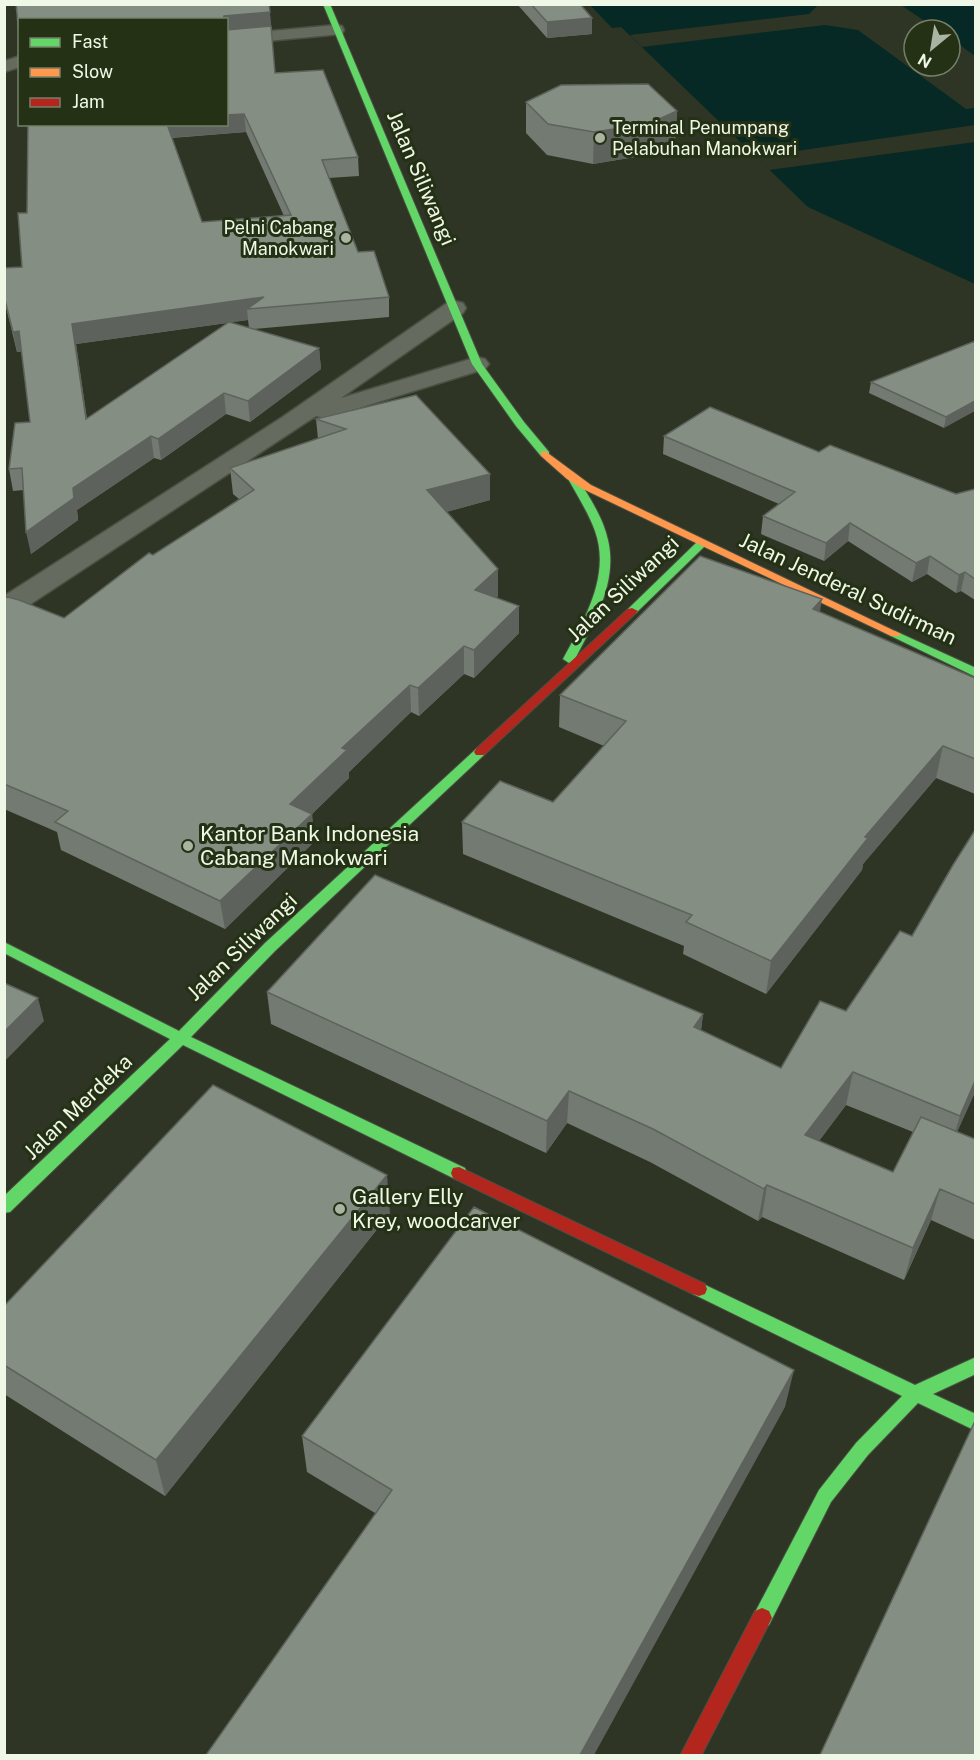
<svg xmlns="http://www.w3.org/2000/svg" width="980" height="1760" viewBox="0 0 980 1760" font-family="'Public Sans',sans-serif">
	<rect width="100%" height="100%" fill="#2e3525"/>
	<path fill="#062925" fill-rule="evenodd" d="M590,5H975V284L808,207L621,27L612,28ZM914,30H950V66H914Z"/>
	<path fill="#2e3525" d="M818,5H901L938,30H914V66H950V38L975,56V108L966,109L858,30L825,25L642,47L630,35L809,14Z
		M975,125V142L769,170L756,157Z"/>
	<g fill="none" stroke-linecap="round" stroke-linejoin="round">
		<g stroke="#495042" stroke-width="3">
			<path id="street" d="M336,25L342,26L344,30L342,34L226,45V35Z
				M20,56V67L4,72V61Z
				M455,301L463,303L466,308L463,313L341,398L477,357L485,359L489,364L485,369L333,416L325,418L316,416L14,615L4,617V596L281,418L447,303Z"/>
		</g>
		<g stroke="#495042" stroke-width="2">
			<path id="fast" d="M323,4H330L482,364L524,422L549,452V456H541L516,426L472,364Z
				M572,474L577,477C589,497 603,517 608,540C618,582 594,623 575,659L569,663L563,659C584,620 611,576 595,531C588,512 577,495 567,477Z
				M702,540L706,541V545L636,613H628V609L698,541Z
				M895,631L976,668V677L891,636L889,634Z
				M480,748L486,752L484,755L275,951L191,1037L465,1168L467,1173L465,1178L459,1179L453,1178L183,1045L10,1212L4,1213V1196L170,1039L4,953V942L179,1031L265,943L476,749Z
				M699,1282L915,1385L976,1357V1374L933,1394L976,1414V1431L918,1403L868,1455L831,1502L769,1625L762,1628L755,1625L752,1618L819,1490L856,1443L902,1396L693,1294L691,1289L693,1284Z"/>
		</g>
		<g stroke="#495042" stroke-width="2">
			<path id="slow" d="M545,451L591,485L901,634L899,636H891L583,489L567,479L541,456V452Z"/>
		</g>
		<g stroke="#495042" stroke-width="2">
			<path id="jam" d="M632,608L638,611L636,613L484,755H476L474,752L476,749L628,609Z
				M459,1167L705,1284L707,1289L705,1294L699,1296L693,1294L453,1178L451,1173L453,1168Z
				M762,1608L769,1611L772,1618L701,1756H680L755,1611Z"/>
		</g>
		<use href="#street" fill="#656b5e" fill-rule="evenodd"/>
		<use href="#fast" fill="#63d668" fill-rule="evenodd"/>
		<use href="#slow" fill="#ff974d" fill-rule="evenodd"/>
		<use href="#jam" fill="#b3261e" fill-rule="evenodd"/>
	</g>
	<path fill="#727a71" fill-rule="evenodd" d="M269,4L275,73L358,157L359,176L329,178L358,252L389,297V317L253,329L319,348L321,369L250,422L226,414L161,460L154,458L77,510L78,520L31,554L24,490L13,491L9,469L30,422L22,352H17L4,299V268L22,267L27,213L28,126H26L25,124H226ZM246,132L284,216L202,222L172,138ZM248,320L249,328L231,322ZM227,323L87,419L76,344Z
		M517,4H580L592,34L547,38Z
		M526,102L677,111L675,142L647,155L593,164L547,155L526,133Z
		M975,341L944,428L869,393L871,382Z
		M416,395L490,500L446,512L498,596L496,598L519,633L474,678L464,674L419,716L411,712L349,772V778L312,814L314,842L225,929L61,850L57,832L4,809V596L64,618L153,555L239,499L233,494L230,468L318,439L316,419Z
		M664,436L819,452L956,494L975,489V600L961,591L956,593L927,574L912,582L848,541L824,561L761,534L763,516L779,504L663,454Z
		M820,612L975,678V794L936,778L863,864L862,870L766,994L683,954L684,946L463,854L462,822L553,802L604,746L559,727L560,695Z
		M267,992L703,1014L701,1030L781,1068L820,1001L975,1092L957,1132L975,1139V1240L931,1220L904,1280L762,1217L758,1221L650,1162L567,1123L546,1153L271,1024ZM846,1105L913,1132L893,1172L819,1141Z
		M390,1213L165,1496L4,1394V1306Z
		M785,1407L375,1513L307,1472L302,1436Z"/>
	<path fill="#5d635c" d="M270,12L271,29L226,33V20H223L224,16Z
		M592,18V34L547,38V22Z
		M677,111L675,142L647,155L593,164L594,132Z
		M244,114L246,132L167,138L166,124H226V115Z
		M264,297L247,309L248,320L76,344L90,441L72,324Z
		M19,331L23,352H17L13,332Z
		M319,348L321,369L250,422L248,401Z
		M224,393L226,414L161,460L158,439Z
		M975,401V411L944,428L946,417Z
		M151,436L154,458L77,510L78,520L31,554L26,532L73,488Z
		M490,474V500L428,517L427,490Z
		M850,523L848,541L824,561L826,543Z
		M930,556L927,574L912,582L916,563Z
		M498,569V596L475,617V590Z
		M965,572L961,591L956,593L959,575Z
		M822,599L817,630L813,609Z
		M519,606V633L474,678V650Z
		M464,646V674L419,716L418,688Z
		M410,685L411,712L349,772V778L312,814L314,842L225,929L220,901L290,804L342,748Z
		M943,746L936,778L863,864L862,870L766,994L771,961L865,837Z
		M38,998L44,1021L4,1062V1032Z
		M703,1014L699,1046L694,1027Z
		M853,1072L846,1105L799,1167L805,1135Z
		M975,1081V1092L950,1148L960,1116Z
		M569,1091L567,1123L546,1153L547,1121Z
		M387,1175L390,1213L165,1496L156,1460Z
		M767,1185L762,1217L758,1221L764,1189Z
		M940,1189L931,1220L904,1280L913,1248Z
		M794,1370L785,1407L594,1755H580Z"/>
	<path fill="#858e83" stroke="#5d635c" stroke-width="1.5" d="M16,4H269L270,12L224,16L223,20H20V45Z
		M531,4H580L592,18L547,22Z
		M271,26L275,73L323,70L358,157L322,160L358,252L374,251L389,297L247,309L264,297L72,324L86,419L229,322L319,348L248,401L224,393L158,439L151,436L73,488L74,498L26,532L22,468L9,469L15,423L30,422L19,331L13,332L4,296V268L22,267L18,213H27L28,124H167L202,222L291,215L244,114L226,115V30Z
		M648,84L677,111L648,124L594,132L548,124L526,102L561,85Z
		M975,341V401L946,417L871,382Z
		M416,395L490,474L427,490L498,569L475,590L519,606L474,650L464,646L418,688L410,685L342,748L347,750L290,804L312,814L220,901L55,822L68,811L4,784V596L19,600L64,618L149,553L153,555L254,490L230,468L346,429L316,419Z
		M710,407L819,452L830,445L956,494L975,489V579L965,572L959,575L930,556L916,563L850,523L826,543L763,516L795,492L664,436Z
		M700,556L822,599L813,609L975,678V759L943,746L865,837L868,838L771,961L686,922L692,915L462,822L500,781L553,802L626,721L560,695Z
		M975,830V1081L960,1116L853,1072L805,1135L893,1172L921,1117L975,1139V1204L940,1189L913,1248L767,1185L764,1189L653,1129L569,1091L547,1121L267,992L375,875L703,1014L694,1027L781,1068L820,1001L846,1011L900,931L912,936L953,865Z
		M4,983L38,998L4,1032Z
		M213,1085L387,1175L156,1460L4,1365V1306Z
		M474,1207L794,1370L580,1755H206L392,1490L302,1436Z
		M975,1421V1755H820Z"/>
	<g fill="#abb3a2" stroke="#253115" stroke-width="2">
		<circle cx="600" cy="138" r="6"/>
		<circle cx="346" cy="238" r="6"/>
		<circle cx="188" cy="846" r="6"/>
		<circle cx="340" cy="1209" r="6"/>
	</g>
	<g text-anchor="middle" stroke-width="6" stroke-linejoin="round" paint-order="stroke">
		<g font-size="18" fill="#eff7e6" stroke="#253115" text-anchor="start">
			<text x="612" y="134">Terminal Penumpang<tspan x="612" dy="21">Pelabuhan Manokwari</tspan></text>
			<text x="334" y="234" text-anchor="end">Pelni Cabang<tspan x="334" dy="21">Manokwari</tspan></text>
		</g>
		<g font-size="21" fill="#eff7e6" stroke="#253115">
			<text transform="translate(421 178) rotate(67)" y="7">Jalan Siliwangi</text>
			<text transform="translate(623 589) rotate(-43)" y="7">Jalan Siliwangi</text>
			<text transform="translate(848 589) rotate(25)" y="7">Jalan Jenderal Sudirman</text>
			<text transform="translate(242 947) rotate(-44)" y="7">Jalan Siliwangi</text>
			<text transform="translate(78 1107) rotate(-44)" y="7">Jalan Merdeka</text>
		</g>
		<g font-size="21" fill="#eff7e6" stroke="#253115" text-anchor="start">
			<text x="200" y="841">Kantor Bank Indonesia<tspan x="200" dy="24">Cabang Manokwari</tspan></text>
			<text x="352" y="1204">Gallery Elly<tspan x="352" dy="24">Krey, woodcarver</tspan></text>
		</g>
	</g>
	<rect width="980" height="1760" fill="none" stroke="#eff7e6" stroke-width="12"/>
	<rect x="18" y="18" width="210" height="108" fill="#253115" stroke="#768069" stroke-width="1.5"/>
	<rect x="30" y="38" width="30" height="9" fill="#63d668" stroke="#768069" stroke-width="1.5"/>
	<text x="72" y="48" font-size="18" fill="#eff7e6">Fast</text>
	<rect x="30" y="68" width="30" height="9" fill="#ff974d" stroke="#768069" stroke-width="1.5"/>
	<text x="72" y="78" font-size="18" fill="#eff7e6">Slow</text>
	<rect x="30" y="98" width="30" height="9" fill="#b3261e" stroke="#768069" stroke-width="1.5"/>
	<text x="72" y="108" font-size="18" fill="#eff7e6">Jam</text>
	<g transform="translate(932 48) rotate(210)"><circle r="28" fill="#253115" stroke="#768069" stroke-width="1.5"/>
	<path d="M0-4.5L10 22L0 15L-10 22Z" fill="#abb3a2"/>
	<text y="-9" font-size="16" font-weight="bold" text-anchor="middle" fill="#eff7e6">N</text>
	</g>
</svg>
